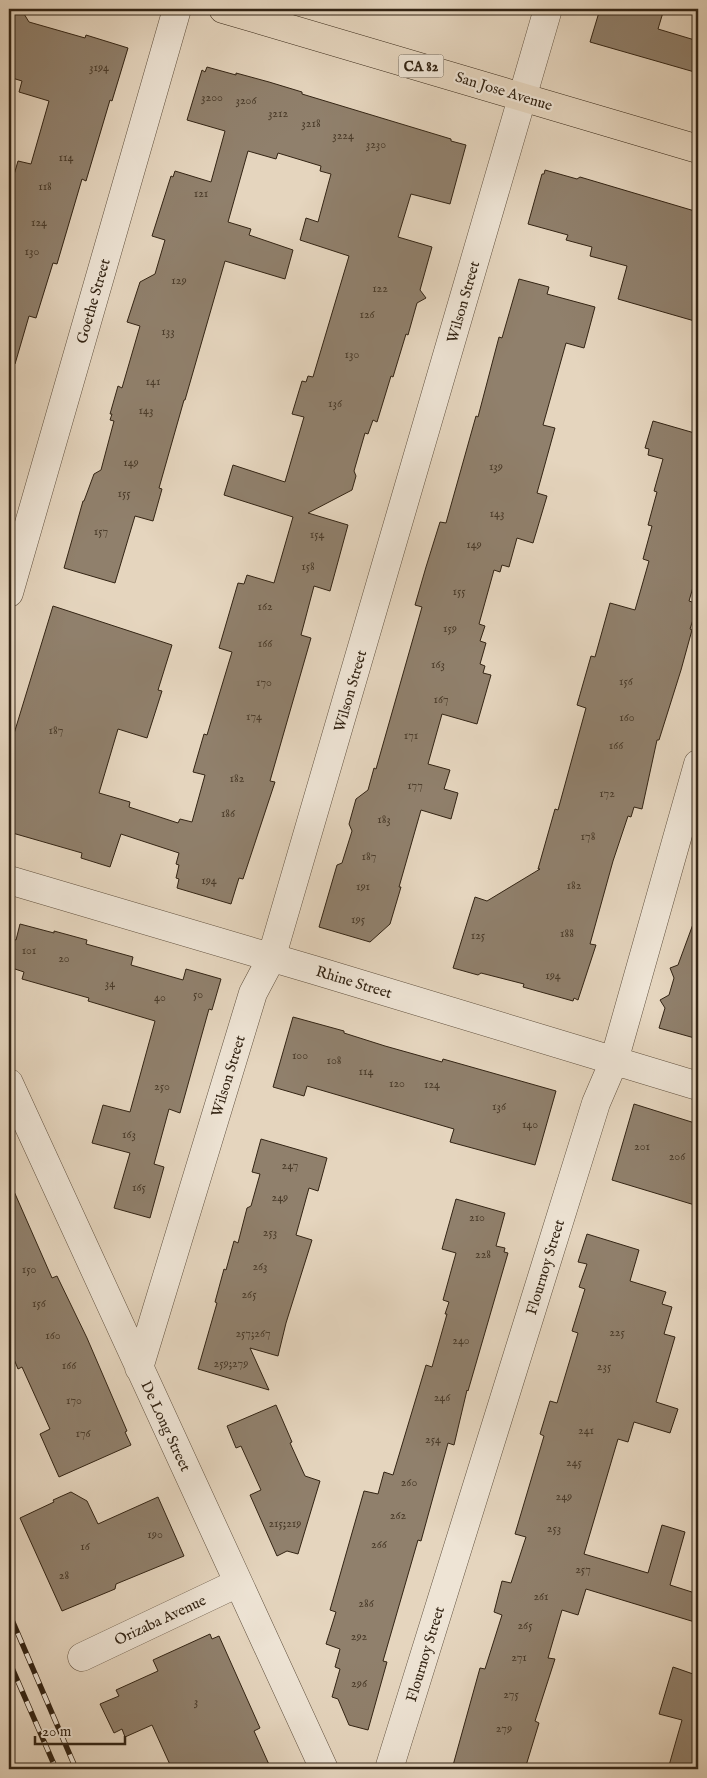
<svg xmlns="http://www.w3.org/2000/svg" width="707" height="1778" viewBox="0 0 707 1778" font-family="'IM FELL English',serif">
	<rect width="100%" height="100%" fill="#e5d5be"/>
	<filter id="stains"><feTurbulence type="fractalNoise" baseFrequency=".004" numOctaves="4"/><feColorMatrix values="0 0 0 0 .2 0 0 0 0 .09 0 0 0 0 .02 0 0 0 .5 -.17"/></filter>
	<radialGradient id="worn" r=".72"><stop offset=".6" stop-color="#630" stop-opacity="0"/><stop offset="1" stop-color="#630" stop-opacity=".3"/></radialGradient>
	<path fill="#90806c" stroke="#332414" d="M9,9H21L29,22L85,38L86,35L128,48L112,101L110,100L86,181L82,179L57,264L53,263L36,318L29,316L15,364H9V192L18,161L31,164L49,101L19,92L22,81L9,77Z
		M600,9H664L658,29L698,41V73L590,42Z
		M207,67L236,75V73L269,82L302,92V94L451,139V141L466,145L450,204L411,194L398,237L432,247L420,290L426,298L417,303L408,335L406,334L393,377L391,376L377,422L373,420L368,434L365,433L354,471L356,476L352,490L308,513L348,525L330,591L314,586L301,635L311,638L270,781L275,782L243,879L239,878L231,904L177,888L179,879L176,878L179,865L176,864L179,853L121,834L110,867L81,858L82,853L9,832V750L53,606L172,645L158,690L162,691L147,738L118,729L99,793L130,802L129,807L178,823L180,819L192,822L205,775L193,772L204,734L207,735L232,652L219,648L238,583L244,584L247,575L274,583L293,517L224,495L233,465L285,482L304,417L292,414L302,381L306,382L308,376L313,377L349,256L300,240L306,218L318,222L331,174L320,171L321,166L278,153L276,159L248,151L228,222L251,229L249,235L293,250L285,279L225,261L185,400H184L159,488L162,489L153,521L135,516L115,583L64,568L83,501H84L94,474L101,470L114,421L110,420L112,414H110L118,386L122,388L140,326L127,322L140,282L155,274L165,240L152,236L171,176L173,177L175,171L211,182L225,131L187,120L202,70L205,72Z
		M545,170L577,179L580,177L698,212V322L618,299L627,266L590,256L592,247L566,240L568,235L528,224L542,174H544Z
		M519,279L549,287L547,294L595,307L584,348L566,343L543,425L555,428L537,493L547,496L533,543L517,538L509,567L502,565L500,572L494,570L479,624L485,626L480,641L486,643L480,664L485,666L483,673L491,675L477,724L442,714L428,764L450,770L444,789L458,793L451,819L421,810L399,887H401L390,924L370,942L319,927L337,865L342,863L352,831L349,824L356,799L368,790L374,768L376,769L422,607L415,605L426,567L440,522L446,523L476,416L478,417L499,337L502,338Z
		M653,421L698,434V570L689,601L698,604L690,629L692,630L681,670L659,740H657L642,809L634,807L631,817L628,816L613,861L590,944L596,945L578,1000L574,998L573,1001L523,987L524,984L481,973L478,975L453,968L475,897L487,901L540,869H538L555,809L558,810L586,708L577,705L591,656L595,657L610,603L635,610L649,561L643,559L652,526L648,525L657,492L654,491L663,459L648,455L649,449L645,448Z
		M696,916H698V1039L659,1028L665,1008L660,1000L669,995L674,978L670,968L678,965Z
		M20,924L54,933V931L87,940L86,944L133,957L131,965L183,980L186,969L221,979L212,1010L209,1009L180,1113L169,1109L154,1164L164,1167L150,1218L114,1208L130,1153L92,1143L103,1105L130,1112L155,1021L88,1001L89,998L22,979L24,972L9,967V938L16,940Z
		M293,1017L344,1031V1033L385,1046L442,1062L443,1059L556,1091L535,1165L450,1142L454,1129L307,1086L304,1096L273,1087Z
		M634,1104L698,1124V1206L612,1180Z
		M261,1139L327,1158L318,1191L309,1188L296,1235L312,1240L286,1323L278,1356L250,1348L269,1390L198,1369L217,1303L215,1302L224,1269L226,1270L234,1241L238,1243L247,1208L251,1206L260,1174L252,1172Z
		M9,1180L52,1278L57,1276L87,1338L127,1431L125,1432L131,1445L59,1477L40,1434L50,1429L22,1367L18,1369L9,1347Z
		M456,1199L505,1213L496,1246L505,1248L504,1252L508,1253L468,1391L467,1390L454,1445L448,1443L421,1541L418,1540L383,1661L387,1662L368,1730L349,1725L338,1699L332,1697L340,1669L335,1667L340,1649L326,1644L336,1612L330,1610L364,1491L378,1494L384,1472L393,1475L426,1365L432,1367L447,1314H445L449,1302L443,1300L456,1253L442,1249Z
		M587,1234L639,1250L630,1281L666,1292L662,1304L672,1307L664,1334L675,1337L656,1402L678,1409L670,1433L634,1422L628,1442L618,1439L584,1554L648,1573L662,1525L685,1532L670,1585L698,1594V1623L586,1589L578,1615L562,1610L548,1658L555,1659L535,1721L539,1723L525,1769H452L480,1668L485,1669L502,1615L494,1612L502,1581L511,1583L526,1537L515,1534L544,1436L540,1434L550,1401L557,1403L578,1333L572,1331L585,1289L579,1287L587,1264L578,1262Z
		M276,1405L292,1442L290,1443L305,1476L320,1481L298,1554L287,1551L277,1556L250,1495L261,1490L241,1446L236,1448L227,1426Z
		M71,1492L87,1501L98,1524L158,1497L184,1556L116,1584L115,1589L62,1611L20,1518L54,1502L53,1500Z
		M210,1634L212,1639L219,1636L260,1728L254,1731L271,1769H172L152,1725L125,1737L122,1729L114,1733L100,1704L119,1696L116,1690L158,1671L153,1660Z
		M673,1667L696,1675L693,1687L698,1688V1769H668L682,1720L659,1714Z"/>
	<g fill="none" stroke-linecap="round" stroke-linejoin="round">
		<g stroke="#60503e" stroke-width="29">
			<path id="minor" d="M9,593L177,9
				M9,880L314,970L698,1086
				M9,1083L324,1769
				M139,1368L253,993L271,959L548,9
				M82,1657L238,1583
				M389,1769L596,1103L614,1061L698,764"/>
		</g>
		<g stroke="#332414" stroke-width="29">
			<path id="primary" d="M223,9L698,149"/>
		</g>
		<use href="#minor" stroke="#eee4d5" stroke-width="28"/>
		<use href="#primary" stroke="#e5d5be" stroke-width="28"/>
		<g stroke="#332414" stroke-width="5.5">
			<path id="rail" d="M9,1613L76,1769
				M9,1661L56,1769"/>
		</g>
		<use href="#rail" stroke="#eee4d5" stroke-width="4" stroke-dasharray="11" stroke-linecap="butt"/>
	</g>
	<g text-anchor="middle" stroke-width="4.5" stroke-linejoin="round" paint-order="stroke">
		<g font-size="12" fill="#4a3b2a">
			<text x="99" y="71">3194</text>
			<text x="212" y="101">3200</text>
			<text x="246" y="104">3206</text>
			<text x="278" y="117">3212</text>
			<text x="311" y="127">3218</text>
			<text x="343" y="139">3224</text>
			<text x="376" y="148">3230</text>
			<text x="66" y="161">114</text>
			<text x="45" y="190">118</text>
			<text x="201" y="197">121</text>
			<text x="39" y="226">124</text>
			<text x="32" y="255">130</text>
			<text x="179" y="284">129</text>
			<text x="380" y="292">122</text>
			<text x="367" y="318">126</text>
			<text x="168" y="335">133</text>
			<text x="352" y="358">130</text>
			<text x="153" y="385">141</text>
			<text x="335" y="407">136</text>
			<text x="146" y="414">143</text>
			<text x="131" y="466">149</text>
			<text x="496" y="470">139</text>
			<text x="124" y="497">155</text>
			<text x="497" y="517">143</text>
			<text x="101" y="535">157</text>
			<text x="317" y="538">154</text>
			<text x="474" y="548">149</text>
			<text x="308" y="570">158</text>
			<text x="459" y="595">155</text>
			<text x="265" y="610">162</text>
			<text x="450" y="632">159</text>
			<text x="265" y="647">166</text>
			<text x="438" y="668">163</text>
			<text x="626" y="685">156</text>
			<text x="264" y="686">170</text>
			<text x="441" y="703">167</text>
			<text x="254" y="720">174</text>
			<text x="627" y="721">160</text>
			<text x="56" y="734">187</text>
			<text x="411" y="739">171</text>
			<text x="616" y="749">166</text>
			<text x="237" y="782">182</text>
			<text x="415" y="789">177</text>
			<text x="607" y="797">172</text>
			<text x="228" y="817">186</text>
			<text x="384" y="823">183</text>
			<text x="588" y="840">178</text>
			<text x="369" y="860">187</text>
			<text x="209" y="884">194</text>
			<text x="574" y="889">182</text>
			<text x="363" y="890">191</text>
			<text x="358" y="923">195</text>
			<text x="567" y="937">188</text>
			<text x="478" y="939">125</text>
			<text x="29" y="954">101</text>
			<text x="64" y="962">20</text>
			<text x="553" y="979">194</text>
			<text x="110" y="987">34</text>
			<text x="198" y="998">50</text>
			<text x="160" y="1001">40</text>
			<text x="300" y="1059">100</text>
			<text x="334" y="1064">108</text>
			<text x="366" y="1075">114</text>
			<text x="397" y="1087">120</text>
			<text x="432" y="1088">124</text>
			<text x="162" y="1090">250</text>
			<text x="499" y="1110">136</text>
			<text x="530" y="1128">140</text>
			<text x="129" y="1138">163</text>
			<text x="642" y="1150">201</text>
			<text x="677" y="1160">206</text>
			<text x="290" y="1169">247</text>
			<text x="139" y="1191">165</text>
			<text x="280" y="1201">249</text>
			<text x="477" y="1221">210</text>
			<text x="270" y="1236">253</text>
			<text x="483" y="1258">228</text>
			<text x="260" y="1270">263</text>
			<text x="29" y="1273">150</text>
			<text x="249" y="1298">265</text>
			<text x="39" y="1307">156</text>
			<text x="617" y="1336">225</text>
			<text x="253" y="1337">257;267</text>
			<text x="53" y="1339">160</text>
			<text x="461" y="1344">240</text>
			<text x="231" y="1367">259;279</text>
			<text x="69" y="1369">166</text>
			<text x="604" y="1370">235</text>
			<text x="442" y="1401">246</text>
			<text x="74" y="1404">170</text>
			<text x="586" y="1434">241</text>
			<text x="83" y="1437">176</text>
			<text x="433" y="1443">254</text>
			<text x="574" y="1466">245</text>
			<text x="409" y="1486">260</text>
			<text x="564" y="1500">249</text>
			<text x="398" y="1519">262</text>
			<text x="285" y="1527">215;219</text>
			<text x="554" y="1532">253</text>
			<text x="155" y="1538">190</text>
			<text x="379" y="1548">266</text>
			<text x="85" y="1550">16</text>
			<text x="583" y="1573">257</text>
			<text x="64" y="1579">28</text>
			<text x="541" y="1600">261</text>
			<text x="366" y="1607">286</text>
			<text x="525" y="1629">265</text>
			<text x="359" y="1640">292</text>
			<text x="519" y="1661">271</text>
			<text x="359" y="1687">296</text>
			<text x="511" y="1698">275</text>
			<text x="196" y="1705">3</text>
			<text x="504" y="1732">279</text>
		</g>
		<rect fill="#eee4d5" stroke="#6b5e4e" stroke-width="1" x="398.5" y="54.5" width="45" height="23" rx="4"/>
		<g font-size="14" font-weight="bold" fill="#332414">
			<text x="421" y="71">CA 82</text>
		</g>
		<g font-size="15" fill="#332414" stroke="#eee4d5">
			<text transform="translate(504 91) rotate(17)" y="5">San Jose Avenue</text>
			<text transform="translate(93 301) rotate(-74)" y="5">Goethe Street</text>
			<text transform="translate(463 302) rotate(-74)" y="5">Wilson Street</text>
			<text transform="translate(350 691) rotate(-74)" y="5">Wilson Street</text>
			<text transform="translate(354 982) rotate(17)" y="5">Rhine Street</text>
			<text transform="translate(228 1076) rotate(-73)" y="5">Wilson Street</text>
			<text transform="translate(545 1267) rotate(-73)" y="5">Flournoy Street</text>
			<text transform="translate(166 1426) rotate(65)" y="5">De Long Street</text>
			<text transform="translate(160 1620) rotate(-25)" y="5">Orizaba Avenue</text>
			<text transform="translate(425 1654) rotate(-73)" y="5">Flournoy Street</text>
		</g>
	</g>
	<rect width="707" height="1778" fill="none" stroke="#e5d5be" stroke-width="30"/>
	<rect x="10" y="10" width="687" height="1758" fill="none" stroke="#332414" stroke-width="2.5"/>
	<rect x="15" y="15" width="677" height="1748" fill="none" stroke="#332414"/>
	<path d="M35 1736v8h90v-8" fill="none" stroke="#332414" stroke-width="2.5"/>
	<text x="42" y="1736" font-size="15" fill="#332414" stroke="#eee4d5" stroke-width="4" paint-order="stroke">20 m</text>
	<rect width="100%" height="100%" filter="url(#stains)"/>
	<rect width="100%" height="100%" fill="url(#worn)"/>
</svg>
